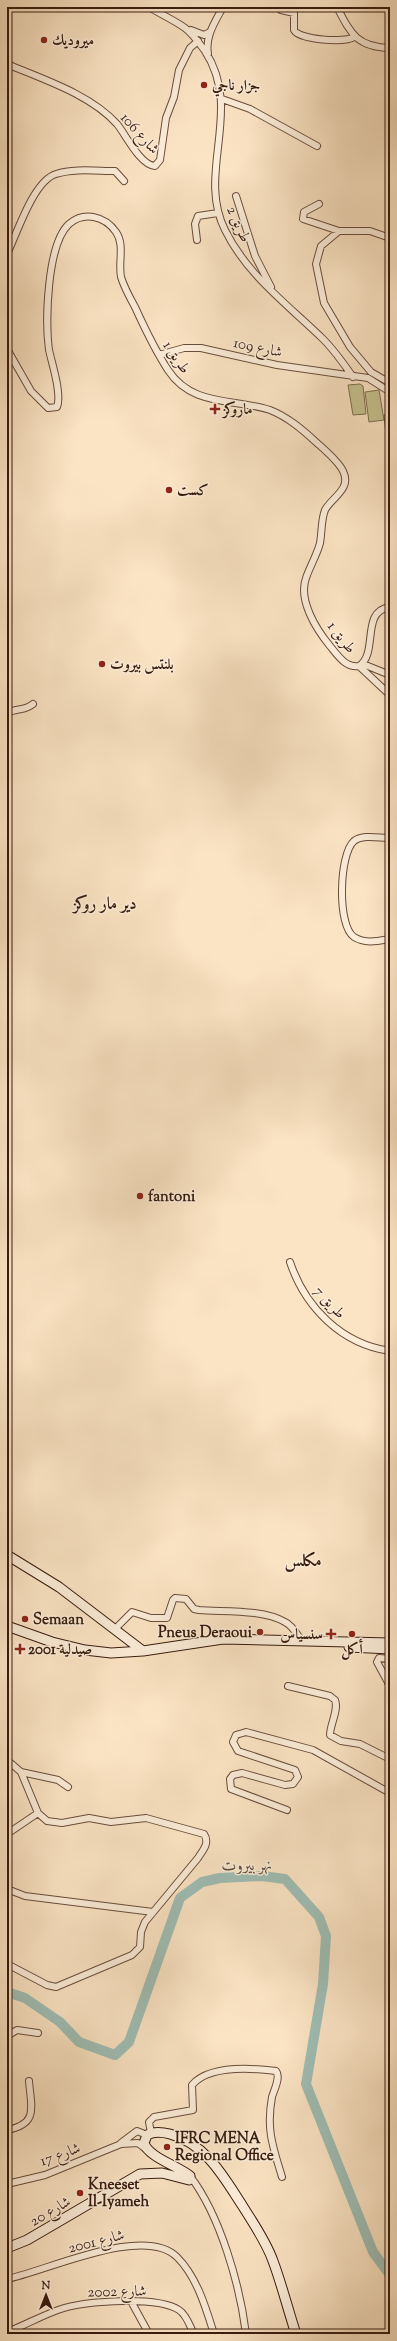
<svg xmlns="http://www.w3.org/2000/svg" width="397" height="2341" viewBox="0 0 397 2341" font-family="'Sorts Mill Goudy',Amiri,serif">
	<rect width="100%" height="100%" fill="#fbe4c4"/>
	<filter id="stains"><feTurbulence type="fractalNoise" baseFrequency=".005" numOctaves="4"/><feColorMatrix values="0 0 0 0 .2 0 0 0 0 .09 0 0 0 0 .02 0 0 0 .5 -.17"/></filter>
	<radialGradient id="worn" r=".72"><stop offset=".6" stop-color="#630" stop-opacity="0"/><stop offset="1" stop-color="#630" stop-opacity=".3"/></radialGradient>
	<path fill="#c6c28f" stroke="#7f6e4f" d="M360,384L363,386L366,414L353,415L348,385Z
		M379,390L384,420L369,422L365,392Z
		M390,414V445H387L384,415Z"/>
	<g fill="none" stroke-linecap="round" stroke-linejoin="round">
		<path stroke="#9fbeb5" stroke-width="10" d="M7,1992L25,1998L60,2022L79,2042L115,2055L129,2042L180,1898L202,1882L220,1878L262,1876L285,1879L319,1917L326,1936L323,1984L306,2084L373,2252L390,2275
			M389,2334L390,2333"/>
		<g stroke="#694d3c" stroke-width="8">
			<path id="street" d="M149,7C160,14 174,20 185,28C193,34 199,43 205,51C244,111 196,172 225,230C247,275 288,305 323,339C335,351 344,364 353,377
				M337,7C351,34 357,47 390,48
				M281,10L294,13V30C299,40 345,43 354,37
				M191,30L204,35L210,32
				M208,54C205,36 215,22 223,7
				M7,64C42,79 90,94 117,124C126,135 140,165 155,166L160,160L166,118L174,97L179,70L190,48L198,41
				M222,99L250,109L317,146
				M236,196L255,256L271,287
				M319,204L304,212L303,219L339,231
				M390,238L370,231H339L321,246L316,264L324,303L350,347L371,372L390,383
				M197,240L195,224L198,216L218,213
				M7,254C17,234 33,181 56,174C74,168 97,171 115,171L124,181
				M7,349L31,391L48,408L57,407C62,394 52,364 49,350C45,322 47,244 69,224C84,211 105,216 116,232C125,245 118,262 121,277C124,287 130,298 135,307C145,329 155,350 168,370C192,407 233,398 270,410C288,417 303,430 317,443C326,451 338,461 343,471C352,489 332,497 325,510C321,520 322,532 320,543C317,555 310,566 306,578C298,600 316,629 330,646C338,656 346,668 359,666C379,653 360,611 390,607
				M159,355L184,348H201L277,365L368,378L390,392
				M363,664L390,675
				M359,666L390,695
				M7,713C16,708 25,711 33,704
				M390,838C379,838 363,834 354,841C339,854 337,926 354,937C365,944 378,941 390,939
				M290,1262C305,1307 341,1344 390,1351
				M114,1630L132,1612L151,1618H167L173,1600L175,1598L186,1599L194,1609L199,1610C224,1612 263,1609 285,1622C292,1625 297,1634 301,1640
				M390,1659L379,1658L377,1662L390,1686
				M288,1686L330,1696L335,1700C339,1710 330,1724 330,1735L341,1741L360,1744L390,1759
				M7,1760L21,1772L38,1813L47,1821L62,1823L89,1818L111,1822L146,1818L204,1834C210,1843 203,1850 198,1858L145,1922L141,1932L140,1947L132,1955L56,1987L47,1985L7,1964
				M21,1772L58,1780L68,1787
				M287,1810L231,1789L230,1779L233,1775L242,1773L285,1785L293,1784L298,1777L295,1770L238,1751L233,1742L236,1735L246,1732L313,1750L390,1793
				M7,1834L38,1813
				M7,1889L25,1896L153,1912
				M7,2036L17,2030L38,2033
				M7,2055V2076
				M7,2130C39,2124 31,2107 29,2081
				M151,2133L149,2122L154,2117L193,2110L192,2085C209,2065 252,2068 276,2071C281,2077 274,2090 272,2097C266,2130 273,2147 282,2177
				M121,2143L137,2131L147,2135
				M190,2176C220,2215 240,2285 246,2334
				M7,2184L45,2175L121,2144L138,2143L146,2149
				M7,2279C47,2271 144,2224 177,2257C197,2277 206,2308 214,2334
				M132,2303L149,2334
				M7,2332C26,2325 44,2314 64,2308C89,2301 157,2296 179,2310C187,2315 190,2327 194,2334"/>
		</g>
		<g stroke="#381b0f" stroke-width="11">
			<path id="secondary" d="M7,1555L59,1587L143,1651
				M7,1626L52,1642L85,1650L111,1653L143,1651L223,1639L390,1643
				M349,1647L390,1649
				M7,2248L27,2240L140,2174L162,2173L189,2180L190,2176C178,2166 148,2157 144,2143L147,2135C154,2131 162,2132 170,2134C206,2144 223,2176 242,2205C253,2223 266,2241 273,2261C282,2285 288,2310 296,2334"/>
		</g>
		<use href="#street" stroke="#fcedd9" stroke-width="6"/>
		<use href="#secondary" stroke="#fcedd9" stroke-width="9"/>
	</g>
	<g fill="#8f2418" stroke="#fcedd9" stroke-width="1.5">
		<circle cx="44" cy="40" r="4"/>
		<circle cx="204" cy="85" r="4"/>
		<path d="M213 403h4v4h4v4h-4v4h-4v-4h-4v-4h4z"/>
		<circle cx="169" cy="490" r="4"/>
		<circle cx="102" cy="664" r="4"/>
		<circle cx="140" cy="1196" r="4"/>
		<circle cx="25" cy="1619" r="4"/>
		<circle cx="260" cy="1632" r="4"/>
		<path d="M329 1628h4v4h4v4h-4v4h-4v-4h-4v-4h4z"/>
		<circle cx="352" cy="1634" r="4"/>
		<path d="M18 1643h4v4h4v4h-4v4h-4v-4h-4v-4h4z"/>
		<circle cx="167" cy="2147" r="4"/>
		<circle cx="80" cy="2193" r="4"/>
	</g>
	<g text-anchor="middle" stroke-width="3" stroke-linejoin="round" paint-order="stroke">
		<g font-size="15" font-weight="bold" fill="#381b0f" stroke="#fcedd9" text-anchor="start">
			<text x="52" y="45">ميروديك</text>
			<text x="212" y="90">جزار ناجي</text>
			<text x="223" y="414">ماروكز</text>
			<text x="177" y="495">كست</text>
			<text x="110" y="669">بلنتس بيروت</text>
			<text x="148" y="1201">fantoni</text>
			<text x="33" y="1624">Semaan</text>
			<text x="252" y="1637" text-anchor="end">Pneus Deraoui</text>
			<text x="323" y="1639" text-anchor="end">سنسياس</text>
			<text x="28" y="1654">صيدلية 2001</text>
			<text x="352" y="1654" text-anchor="middle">أكل</text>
			<text x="175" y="2143">IFRC MENA<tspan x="175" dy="17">Regional Office</tspan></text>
			<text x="88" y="2189">Kneeset<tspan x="88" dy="17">Il-Iyameh</tspan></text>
		</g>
		<g font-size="15" fill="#381b0f" stroke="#fcedd9">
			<text transform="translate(140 133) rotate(48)" y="5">شارع 106</text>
			<text transform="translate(239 224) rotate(66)" y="5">طريق 2</text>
			<text transform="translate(258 347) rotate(12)" y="5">شارع 109</text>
			<text transform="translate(177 357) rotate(56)" y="5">طريق 1</text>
			<text transform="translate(342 637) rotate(52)" y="5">طريق 1</text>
			<text transform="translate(330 1302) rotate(47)" y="5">طريق 7</text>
			<text transform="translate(60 2154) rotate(-20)" y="5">شارع 17</text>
			<text transform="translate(50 2211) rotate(-30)" y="5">شارع 20</text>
			<text transform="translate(96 2241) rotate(-14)" y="5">شارع 2001</text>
			<text transform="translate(117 2291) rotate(-1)" y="5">شارع 2002</text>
		</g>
		<g font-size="16" font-style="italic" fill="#574c41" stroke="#fcedd9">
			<text transform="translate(247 1864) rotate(-1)" y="6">نهر بيروت</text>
		</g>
		<g font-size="17" font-weight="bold" fill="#381b0f" stroke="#fcedd9">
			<text x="105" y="909">دير مار روكز</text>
			<text x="303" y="1566">مكلس</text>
		</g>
	</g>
	<rect width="397" height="2341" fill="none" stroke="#fbe4c4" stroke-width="24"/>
	<rect x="8" y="8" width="381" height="2325" fill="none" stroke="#381b0f" stroke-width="2"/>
	<rect x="12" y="12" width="373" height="2317" fill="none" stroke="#381b0f"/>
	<g transform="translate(46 2295)" stroke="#fcedd9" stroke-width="3" paint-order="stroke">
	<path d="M0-3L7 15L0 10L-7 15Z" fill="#381b0f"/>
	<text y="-6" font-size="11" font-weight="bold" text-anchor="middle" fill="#381b0f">N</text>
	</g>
	<rect width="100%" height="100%" filter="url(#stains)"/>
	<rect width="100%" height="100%" fill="url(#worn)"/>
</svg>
